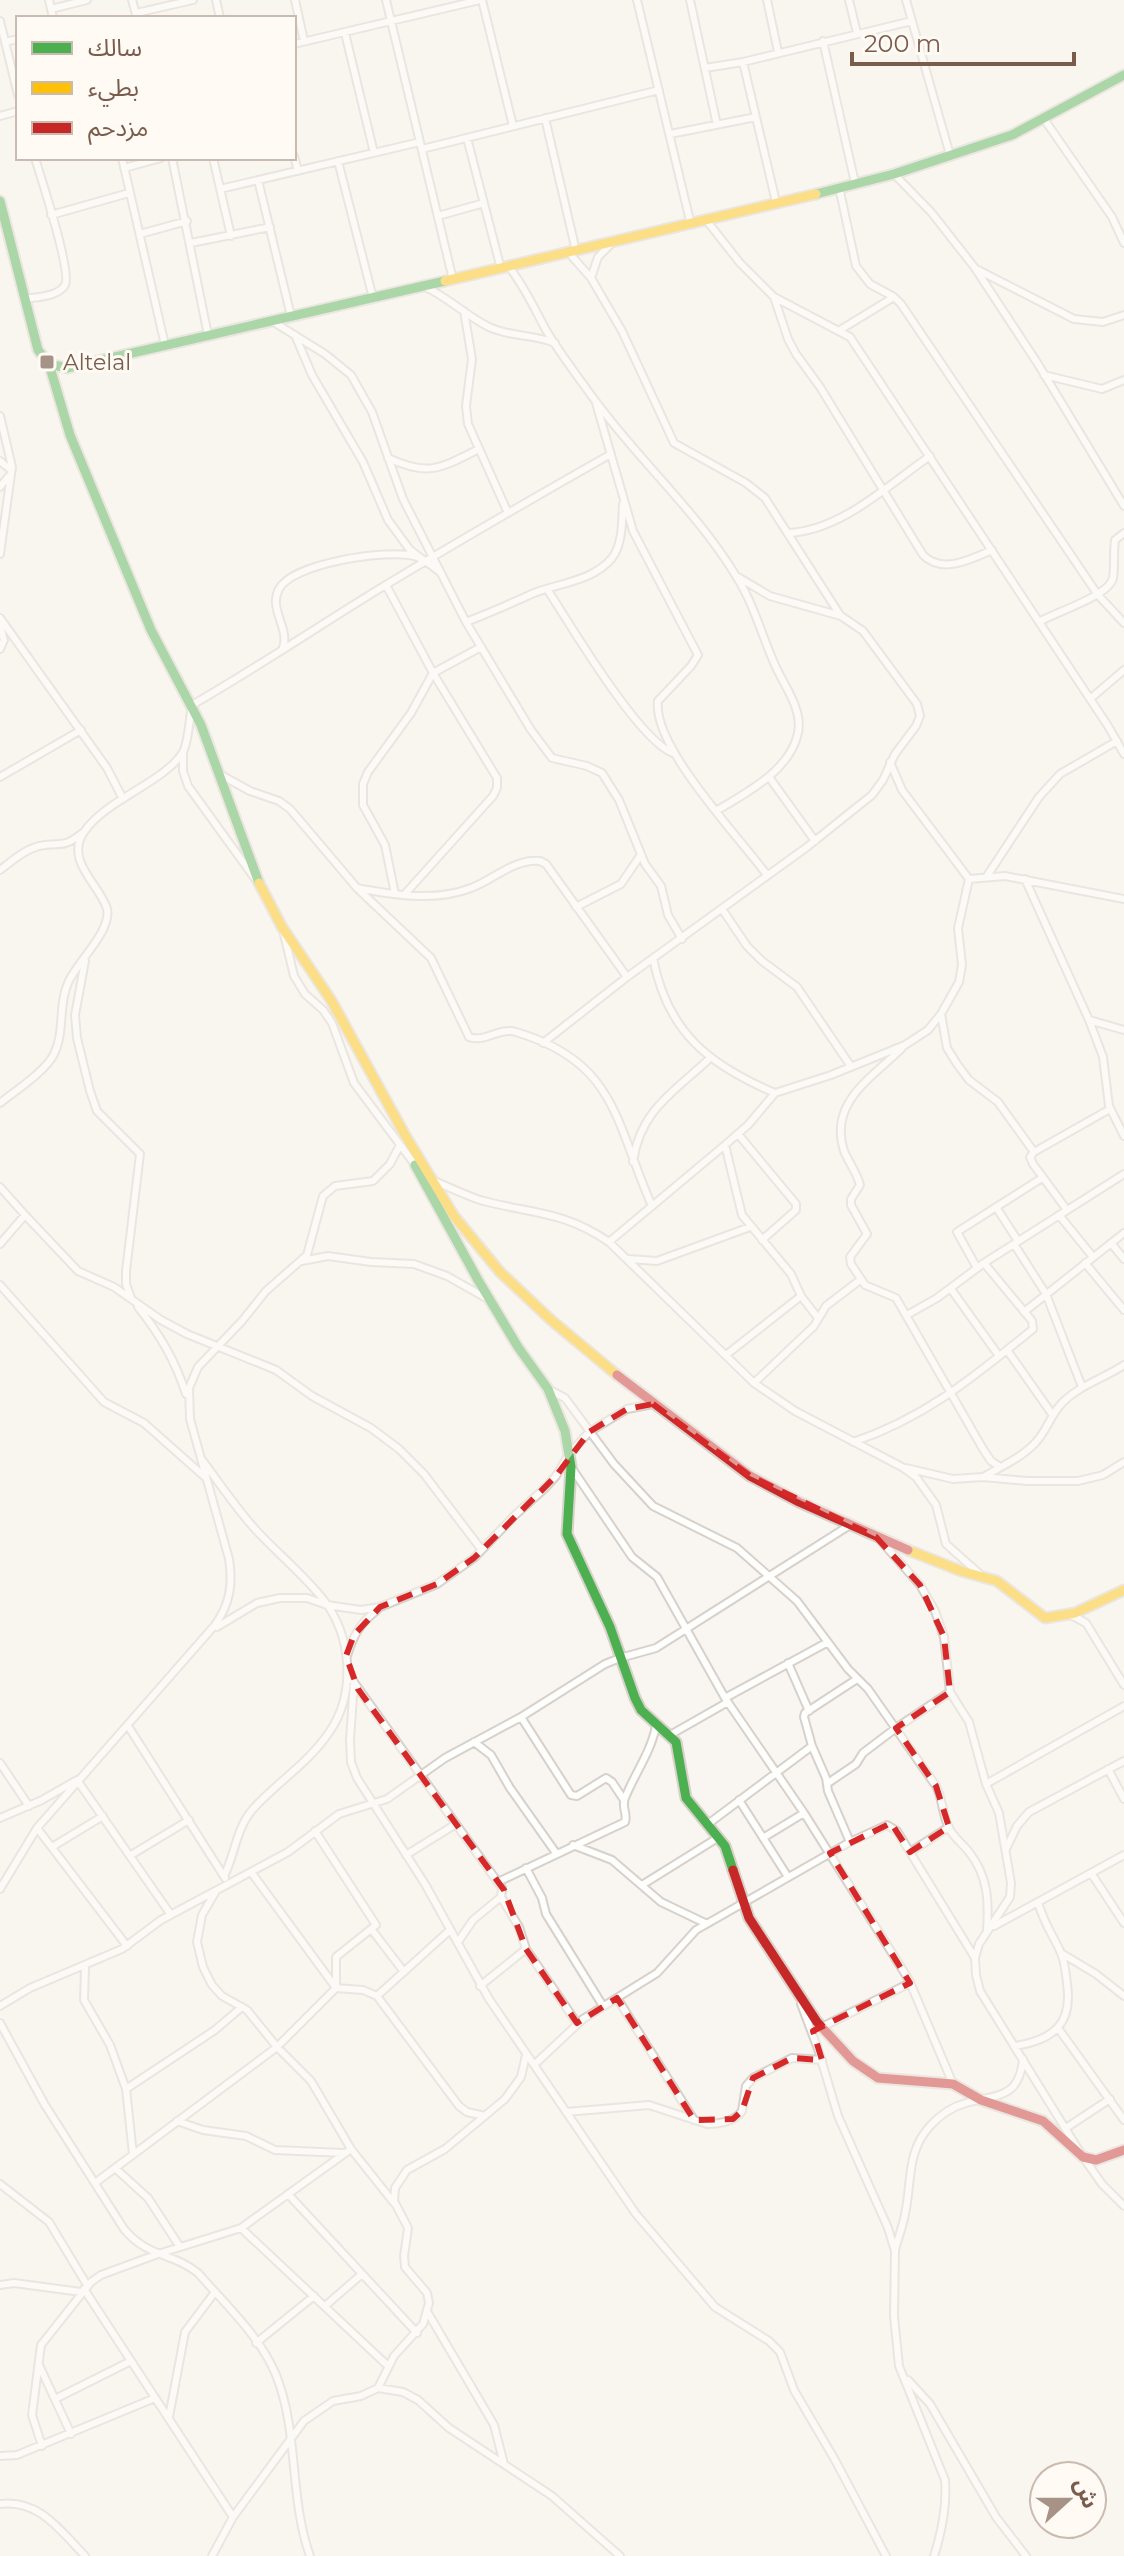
<svg xmlns="http://www.w3.org/2000/svg" width="1124" height="2556" viewBox="0 0 1124 2556" font-family="Montserrat,'Noto Sans Arabic',sans-serif">
	<rect width="100%" height="100%" fill="#f9f5f0"/>
	<g fill="none" stroke-linecap="round" stroke-linejoin="round">
		<g stroke="#d7d1cb" stroke-width="10">
			<path id="street" d="M49,0L53,18
				M132,0L137,18
				M216,0L220,18
				M295,0L304,41
				M386,0L453,280
				M482,0L513,126
				M637,0L691,225
				M690,0L717,125
				M767,0L778,52
				M849,0L857,33
				M906,0L950,155
				M51,9L87,0
				M136,13L193,0
				M0,21L18,95
				M345,33L374,153
				M823,41L855,183
				M5,42L18,39
				M294,44L480,0
				M743,62L776,202
				M705,68L743,62L912,21
				M0,116L18,111
				M545,118L576,251
				M1044,119L1112,217L1124,243
				M670,134L756,117
				M467,138L501,269
				M422,149L659,90
				M294,156L298,171
				M122,158L165,345
				M172,158L208,335
				M213,158L231,236
				M338,161L373,298
				M124,168L161,158
				M894,174L931,212L975,268L1038,364L1124,506
				M258,180L291,316
				M839,187L856,266L870,284L894,297L901,304L1098,595L1124,623
				M220,189L420,142
				M51,215L129,193
				M438,216L484,203
				M707,221L740,263L774,297L850,337L1108,726L1124,754
				M140,234L187,221
				M191,243L270,227
				M569,253L591,278L622,331L674,443L746,483L765,498L840,615
				M509,267C525,287 534,308 546,330C559,352 576,374 591,395C636,458 696,510 736,576C753,602 762,636 775,665C784,686 803,709 798,733C790,771 746,793 716,811
				M978,270L1074,319L1103,322L1124,315
				M591,278L598,257L610,245
				M425,287C448,297 466,316 489,327C510,337 533,334 555,343
				M774,297L788,339L796,354L820,387L923,555C942,574 970,560 992,550
				M24,299C36,297 58,297 65,285C72,272 41,178 35,158
				M464,311L472,359L466,406L468,424L508,513
				M272,321L325,354L351,375L372,412L403,499L466,622L531,730L552,758L587,766L602,773L619,800L645,864L661,886L668,915L682,939
				M840,330L894,297
				M295,335L312,375L363,462L388,520L410,550L426,562
				M1044,375L1102,389L1124,380
				M596,403L633,531L698,655L691,666L658,701C652,746 739,837 767,875
				M0,416L12,467L0,554
				M388,458C429,477 441,468 479,449
				M0,461L11,470
				M0,487L8,477
				M788,533C841,531 888,485 930,456
				M386,585L433,673L497,778V788L493,796L404,895
				M547,589C570,624 638,740 673,753
				M0,618L107,768L123,799
				M466,622C489,613 512,603 534,593C560,583 593,581 612,558C623,544 622,520 623,504
				M1039,622C1056,612 1109,596 1113,578C1115,566 1113,553 1115,540L1124,533
				M0,626L4,640L0,649
				M283,648C290,628 268,609 279,589C292,563 388,549 414,556C424,559 432,566 440,572
				M1090,699L1124,670
				M183,755V771L188,786L256,880
				M221,775L250,791L279,801L290,809L357,888L431,958L469,1037C485,1043 499,1027 516,1032C617,1062 615,1123 652,1206
				M0,777L81,730
				M769,777L815,841
				M0,870C12,861 24,850 39,846C59,841 61,850 81,834
				M987,876L1039,797L1060,774L1117,741
				M969,879L1005,876L1124,899
				M1025,879L1089,1020L1103,1057L1109,1106L1124,1136
				M357,888C394,895 435,902 471,888C493,880 515,858 540,861L546,864L627,977
				M395,894L385,845L363,805V784L368,772L411,713L433,673L481,647
				M576,907L621,884L640,856
				M722,909L747,946L762,961L797,987L850,1065
				M283,930L294,976L305,994L323,1010L332,1023L354,1083L416,1166
				M653,958C667,1032 709,1065 775,1093
				M85,961L75,1015L77,1038L90,1091L97,1111L140,1154L126,1271V1284L131,1298
				M941,1014L947,1048L957,1064L969,1080L998,1102L1034,1152L1030,1157L1033,1164L1067,1210
				M1089,1020L1124,1030
				M543,1043L627,977L807,847L872,795L883,780L895,754L916,726L920,716L917,704L863,631L841,616L770,596L738,577
				M902,1048C873,1077 828,1102 844,1151C849,1163 857,1173 860,1185L851,1199V1205L867,1234L850,1257L851,1264L865,1285L896,1298L983,1449L991,1461L1000,1467
				M0,1103C15,1091 46,1071 54,1054C65,1032 58,1005 68,983C76,963 112,931 107,909C101,886 64,861 84,832C105,800 165,782 183,752C188,744 190,716 192,705C258,667 320,625 384,586C459,541 535,497 611,454
				M738,1134L796,1204V1210L762,1240
				M725,1145L742,1215L791,1274L801,1296L818,1318
				M1034,1152L1110,1109
				M633,1162C640,1110 674,1092 709,1059
				M434,1181C449,1187 465,1195 480,1200C531,1214 562,1210 609,1242L754,1383L795,1411L902,1467L916,1477L936,1505L946,1544L982,1576
				M0,1187L25,1215L0,1244
				M996,1207L1018,1241
				M25,1215L78,1271L114,1287L161,1320L187,1334L276,1370L312,1396L371,1428L399,1449L424,1474L481,1549
				M1059,1215L1093,1257
				M609,1242L725,1145L748,1125L775,1093L831,1075L905,1045L928,1030L941,1014L959,982L962,965L958,928L969,879L902,790L890,762
				M1111,1243L1124,1259
				M1014,1244L1046,1294L1082,1387
				M628,1259L657,1261L750,1227
				M302,1261L328,1256L371,1262L414,1264L447,1276L486,1298
				M1085,1263L1124,1310
				M977,1268L957,1232L1042,1178
				M0,1285L104,1402L144,1423L205,1477
				M951,1289L999,1356
				M138,1307C160,1335 175,1360 186,1394
				M1024,1312L1124,1233
				M907,1315L937,1298L984,1263L1124,1174
				M1007,1350L1052,1414
				M726,1355L801,1296
				M754,1383L814,1326L826,1306L860,1280
				M548,1389L565,1398L614,1464L653,1506L737,1548L797,1601L848,1669L868,1689L936,1786C943,1799 942,1815 949,1828C953,1837 963,1844 969,1852C988,1876 989,1901 987,1930
				M853,1442C925,1418 975,1376 1033,1329L1032,1321L984,1263
				M203,1461C220,1484 236,1508 255,1529C277,1553 303,1574 323,1599C352,1636 356,1692 330,1731C309,1763 277,1782 253,1809C236,1828 235,1855 224,1876
				M571,1467L632,1557L657,1577L725,1698L804,1813L909,1980L953,2084
				M906,1468L953,1479L983,1477L1027,1481H1078L1103,1475L1124,1462
				M983,1477C1000,1467 1023,1457 1036,1442C1048,1429 1051,1413 1064,1401C1082,1384 1105,1378 1124,1365
				M881,1541L920,1585L935,1611L944,1637L950,1692L969,1722L986,1784L999,1813L1011,1883L1010,1897L979,1944L975,1958L976,1975L980,1991L1083,2157L1102,2184L1124,2206
				M1071,1615L1086,1623L1124,1685
				M217,1627L257,1603L280,1598H307L327,1605L361,1610L380,1607L437,1584L474,1558L515,1515L544,1489L556,1476L569,1454L589,1432L627,1409L653,1404
				M347,1656C353,1636 360,1623 377,1610
				M788,1663L809,1711
				M353,1681L502,1888L501,1897L473,1920L458,1942
				M354,1682L350,1740L351,1762L357,1778L425,1884L489,1999L636,2214L715,2307L769,2341L780,2352L794,2390L835,2460L886,2556
				M725,1698L828,1642
				M521,1717L571,1795L577,1796L606,1778L612,1782L624,1800
				M128,1726L225,1878
				M670,1735L728,1702
				M474,1742L491,1755L510,1788L556,1853
				M0,1763L29,1806
				M1108,1769L1124,1799
				M828,1783L856,1764L863,1753L896,1728L950,1692
				M986,1784L1124,1706
				M739,1800L788,1877
				M0,1818L42,1800L77,1780L171,1915
				M708,1824L812,1746
				M37,1828L127,1946
				M763,1838L804,1813
				M850,1842L828,1791L826,1778L812,1746L804,1717L805,1713L857,1679
				M573,1845L612,1860L661,1902L705,1923
				M52,1847L103,1816
				M1006,1849L1017,1826L1029,1812L1124,1761
				M910,1852L949,1827
				M131,1855L189,1820
				M406,1855L456,1824
				M526,1868L542,1898L546,1914L603,2006
				M251,1872L336,1988L363,1990L377,1996L459,2106L467,2112L485,2116
				M1091,1873L1124,1923
				M500,1881L625,1822C628,1814 621,1807 625,1798C635,1773 651,1752 656,1726
				M642,1885L719,1837
				M0,1889L37,1828L215,1625C230,1604 233,1584 229,1559L190,1419L189,1388L198,1367L242,1321L266,1291L307,1255L323,1196L335,1186L373,1181L390,1164L400,1145
				M216,1891L202,1915L197,1942L203,1967L212,1985L222,1996L247,2010L277,2047L311,2081L351,2149L394,2203
				M501,1897L519,1927L526,1949L577,2023
				M994,1926L1124,1855
				M372,1930L404,1972
				M1061,1953L1096,1974L1124,1996
				M85,1967L84,2000L110,2045L126,2089L133,2154
				M480,1986L526,1949
				M377,1996L450,1930
				M617,1998L694,2120
				M801,2004L818,2049L838,2116L888,2228L895,2251L894,2316L899,2366L945,2480C947,2506 942,2531 934,2556
				M0,2006L30,1988L122,1949L161,1920L288,1852L339,1814L387,1799L445,1758L521,1717L605,1664L620,1658L656,1648L850,1525
				M0,2023L45,2105L124,2229C148,2258 172,2252 198,2273C225,2304 260,2336 276,2375C299,2432 289,2498 310,2556
				M822,2027L910,1983
				M1058,2028L1124,2120
				M1015,2046C1053,2040 1073,2024 1067,1984C1066,1974 1065,1963 1061,1953C1053,1935 1043,1922 1038,1902
				M534,2065L583,2019L657,1973L696,1930L850,1842L887,1825L897,1831L975,1958
				M126,2089L215,2030L242,2007
				M566,2112L649,2105L707,2124C720,2124 734,2122 742,2111L746,2086L753,2078L792,2058L822,2060
				M177,2121L203,2130L246,2136L275,2150L344,2153
				M1066,2128L1110,2099
				M115,2168L148,2198L180,2247
				M95,2183L277,2047L336,1988V1957L376,1925L315,1831
				M0,2184L49,2222L87,2285
				M288,2194L417,2333
				M241,2228L388,2366
				M895,2250C898,2238 903,2226 905,2214C912,2183 906,2152 930,2126C940,2115 951,2107 966,2103C996,2094 1019,2100 1023,2059
				M0,2285L14,2283L81,2292
				M84,2289L233,2517
				M325,2306L362,2274
				M428,2313L494,2425L504,2464
				M256,2343L314,2296
				M39,2365L71,2434
				M908,2380L930,2404L996,2517L1026,2556
				M378,2388L403,2392L418,2400L449,2428L552,2496L620,2556
				M55,2399L131,2361
				M169,2417L185,2332L215,2292
				M42,2446L32,2415L41,2345L91,2282L101,2275L158,2254L241,2228L351,2149
				M0,2456L17,2455L155,2398
				M0,2504C39,2499 60,2530 85,2556
				M212,2556L233,2517L304,2421L333,2401L361,2396L378,2388L394,2356L423,2324L429,2303L427,2293L405,2267L404,2256L408,2228L394,2201L395,2188L407,2170L445,2149L505,2099L521,2077L526,2055"/>
		</g>
		<g stroke="#d9d2cb" stroke-width="13">
			<path id="fast" d="M816,194L894,174L1012,135L1124,75
				M0,201L38,350L49,364L67,368L445,281
				M49,364L70,435L151,630L201,725L259,883
				M415,1165L478,1280L518,1347L548,1389L565,1431L571,1467L567,1534L610,1627L635,1698L641,1710L676,1742L686,1798L725,1846L733,1870"/>
		</g>
		<g stroke="#d9d2cb" stroke-width="13">
			<path id="slow" d="M445,281L816,194
				M259,883L282,927L331,1000L405,1135L454,1216L500,1272L551,1320L617,1375
				M908,1550L961,1571L997,1581L1045,1618L1075,1613L1124,1590"/>
		</g>
		<g stroke="#d9d2cb" stroke-width="13">
			<path id="jam" d="M617,1375L750,1476L799,1502L908,1550
				M733,1870L749,1918L817,2022L853,2061L878,2078L953,2084L981,2100L1043,2121L1083,2157L1096,2160L1124,2150"/>
		</g>
		<use href="#street" stroke="#fefefd" stroke-width="6"/>
		<use href="#fast" stroke="#4caf50" stroke-width="9"/>
		<use href="#slow" stroke="#ffc107" stroke-width="9"/>
		<use href="#jam" stroke="#c62828" stroke-width="9"/>
	</g>
	<path d="M0 0H1124V2556H0ZM653,1404L750,1476L876,1537L920,1585L944,1637L950,1692L896,1728L936,1786L949,1827L910,1852L891,1823L830,1853L910,1983L813,2031L822,2060L792,2058L753,2078L742,2111L733,2119L694,2120L617,1998L577,2023L526,1949L504,1890L358,1689L346,1656L354,1635L380,1607L437,1584L474,1558L556,1476L589,1432L627,1409Z" fill="#f9f5f0" fill-opacity=".55" fill-rule="evenodd"/>
	<path fill="none" stroke="#d62828" stroke-width="6" stroke-dasharray="16 10" stroke-linejoin="round" d="M653,1404L750,1476L876,1537L920,1585L944,1637L950,1692L896,1728L936,1786L949,1827L910,1852L891,1823L830,1853L910,1983L813,2031L822,2060L792,2058L753,2078L742,2111L733,2119L694,2120L617,1998L577,2023L526,1949L504,1890L358,1689L346,1656L354,1635L380,1607L437,1584L474,1558L556,1476L589,1432L627,1409Z"/>
	<rect fill="#a69286" stroke="#fffaf3" stroke-width="3" x="39" y="354" width="16" height="16" rx="4"/>
	<g text-anchor="middle" stroke-width="6" stroke-linejoin="round" paint-order="stroke">
		<g font-size="22" fill="#7a5c4d" stroke="#fffaf3" text-anchor="start">
			<text x="63" y="370">Altelal</text>
		</g>
	</g>
	<rect x="16" y="16" width="280" height="144" fill="#fffaf3" stroke="#cabbb1" stroke-width="2"/>
	<rect x="32" y="42" width="40" height="12" fill="#4caf50" stroke="#cabbb1" stroke-width="2"/>
	<text x="88" y="56" font-size="24" fill="#7a5c4d">سالك</text>
	<rect x="32" y="82" width="40" height="12" fill="#ffc107" stroke="#cabbb1" stroke-width="2"/>
	<text x="88" y="96" font-size="24" fill="#7a5c4d">بطيء</text>
	<rect x="32" y="122" width="40" height="12" fill="#c62828" stroke="#cabbb1" stroke-width="2"/>
	<text x="88" y="136" font-size="24" fill="#7a5c4d">مزدحم</text>
	<g transform="translate(1068 2500) rotate(69)"><circle r="38" fill="#fffaf3" stroke="#cabbb1" stroke-width="2"/>
	<path d="M0-6L14 30L0 20L-14 30Z" fill="#a69286"/>
	<text y="-12" font-size="22" font-weight="bold" text-anchor="middle" fill="#7a5c4d">ش</text>
	</g>
	<path d="M852 52v12h222v-12" fill="none" stroke="#7a5c4d" stroke-width="4"/>
	<text x="864" y="52" font-size="24" fill="#7a5c4d" stroke="#fffaf3" stroke-width="6" paint-order="stroke">200 m</text>
</svg>
